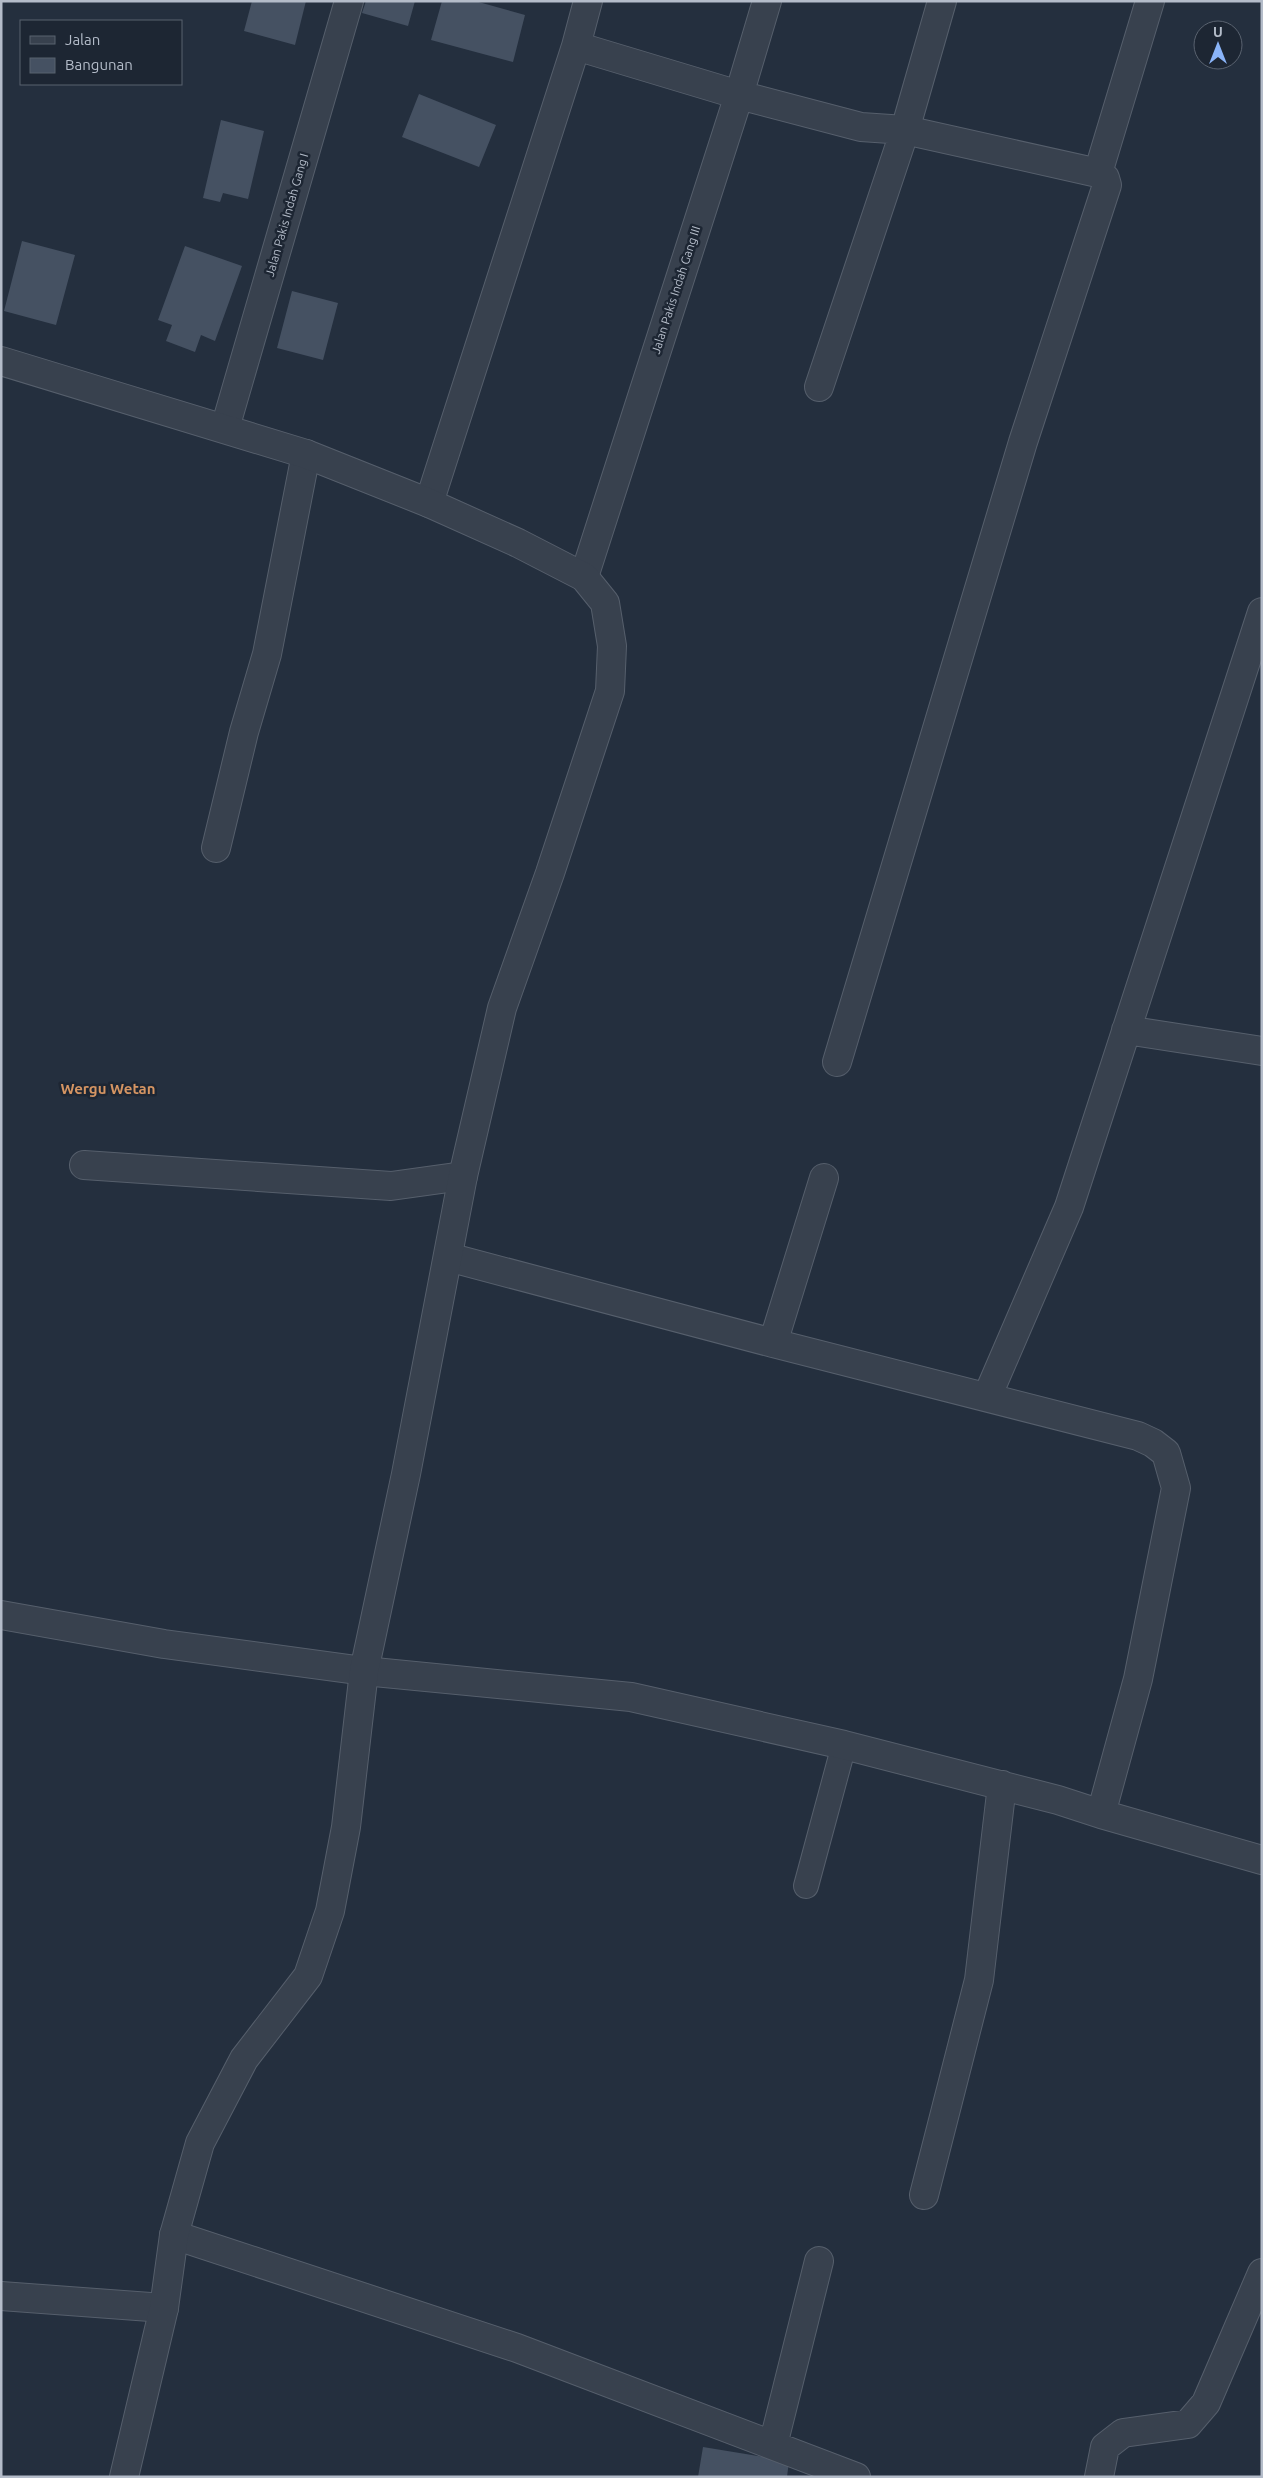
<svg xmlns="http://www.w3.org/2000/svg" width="1263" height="2478" viewBox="0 0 1263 2478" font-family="Ubuntu,sans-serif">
	<rect width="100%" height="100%" fill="#242f3e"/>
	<path fill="#455162" d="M252,1H306L295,45L244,31Z
		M366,1H415L408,26L362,13Z
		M442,1H475L525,15L513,62L431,40Z
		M419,94L496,125L479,167L402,137Z
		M221,120L264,131L248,199L223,193L220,202L203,198Z
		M22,241L75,255L56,325L4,311Z
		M185,246L242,266L215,341L201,335L195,352L166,341L172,325L158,320Z
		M292,291L338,303L323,360L277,348Z
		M703,2447L789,2461L787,2477H698Z"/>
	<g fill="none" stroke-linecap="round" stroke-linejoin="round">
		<g stroke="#565f6c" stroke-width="26">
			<path id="service" d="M806,1886L844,1745"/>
		</g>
		<g stroke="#565f6c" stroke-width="30">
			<path id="minor" d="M576,46L588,1
				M1098,173L1150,1
				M225,428L349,1
				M429,503L576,46L739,95L861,127L905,130L819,387
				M584,577L739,95L767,1
				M216,848L244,732L267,654L306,454
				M1126,1030L1262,1051
				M837,1062L1023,442L1107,185L1105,178L1098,173L905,130L942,1
				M84,1165L391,1186L463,1176
				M448,1257L773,1343L1138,1436L1153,1443L1166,1453L1176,1488L1138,1679L1101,1814
				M773,1343L824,1178
				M987,1397L1069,1207L1262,612
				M1,1615L164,1644L364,1671L631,1697L844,1745L1058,1800L1101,1814L1262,1860
				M924,2195L979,1980L1002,1785
				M174,2235L517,2348L856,2477
				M1,2296L164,2308
				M773,2445L819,2261
				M1099,2477L1105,2447L1123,2433L1188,2424L1206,2403L1262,2273"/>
		</g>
		<g stroke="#565f6c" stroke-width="30">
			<path id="tertiary" d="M1,361L306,454L429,503L518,543L584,577L605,603L612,646L610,691L550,873L502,1008L463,1176L406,1474L364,1671L346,1827L330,1911L308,1976L244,2059L200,2143L174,2235L164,2308L124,2477"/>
		</g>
		<use href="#service" stroke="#38414e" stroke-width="24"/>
		<use href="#minor" stroke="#38414e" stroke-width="28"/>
		<use href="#tertiary" stroke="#38414e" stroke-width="28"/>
	</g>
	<g text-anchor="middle" stroke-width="5" stroke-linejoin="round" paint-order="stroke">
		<g font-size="12" fill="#b4bcc9" stroke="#1d2633">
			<text transform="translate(287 215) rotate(-74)" y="4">Jalan Pakis Indah Gang I</text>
			<text transform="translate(676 290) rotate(-72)" y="4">Jalan Pakis Indah Gang III</text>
		</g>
		<g font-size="15" font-weight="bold" fill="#d59563" stroke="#1d2633">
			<text x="108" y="1094">Wergu Wetan</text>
		</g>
	</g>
	<rect width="1263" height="2478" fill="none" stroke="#b4bcc9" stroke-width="5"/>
	<rect x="20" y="20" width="162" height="65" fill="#1d2633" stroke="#59626f"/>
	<rect x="30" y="36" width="25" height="8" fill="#38414e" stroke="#59626f"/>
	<text x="65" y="45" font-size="15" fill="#b4bcc9">Jalan</text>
	<rect x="30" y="58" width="25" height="15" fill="#455162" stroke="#59626f"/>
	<text x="65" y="70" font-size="15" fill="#b4bcc9">Bangunan</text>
	<g transform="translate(1218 45)"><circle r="24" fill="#1d2633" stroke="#59626f"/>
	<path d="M0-4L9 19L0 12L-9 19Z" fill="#8ab4f8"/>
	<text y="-8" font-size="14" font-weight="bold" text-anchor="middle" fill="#b4bcc9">U</text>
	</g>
</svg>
